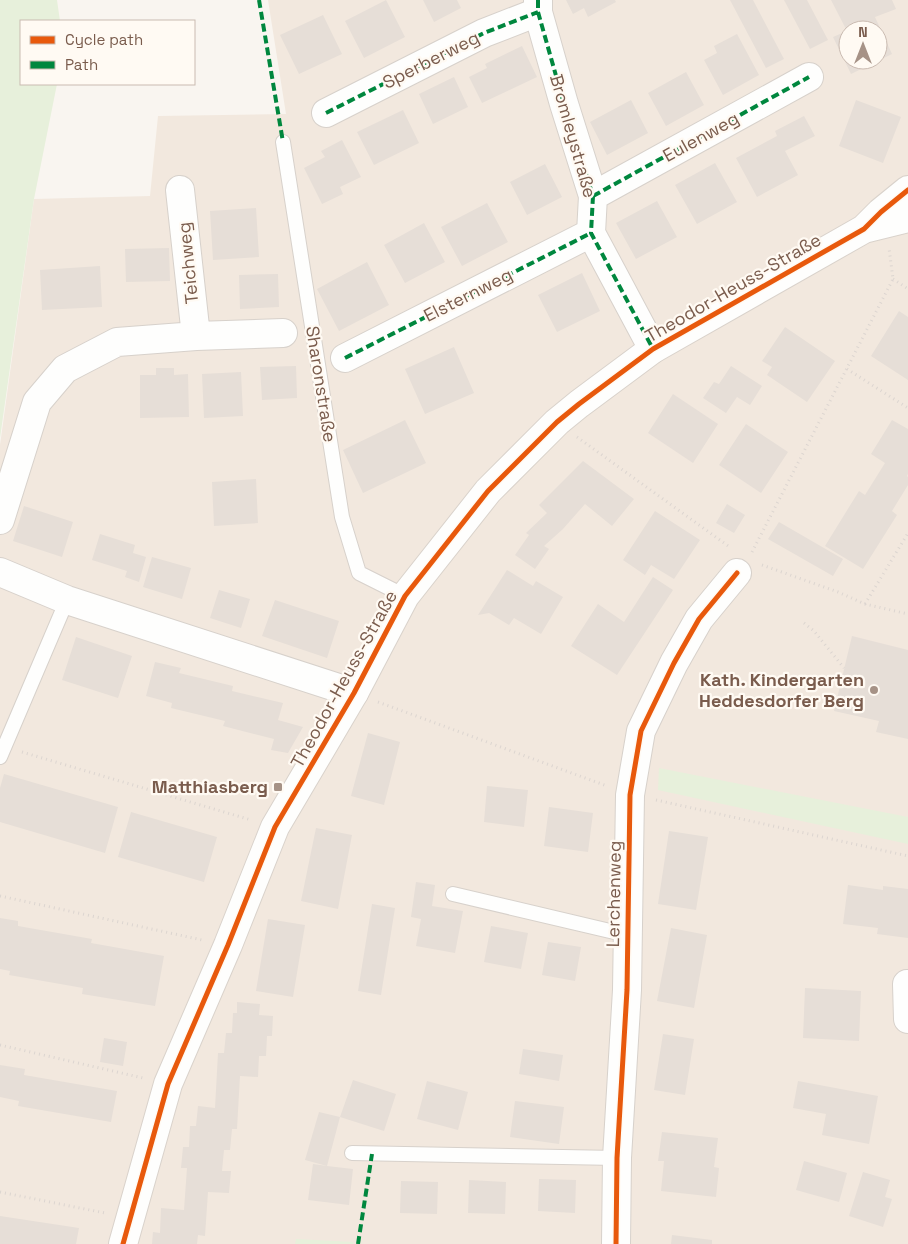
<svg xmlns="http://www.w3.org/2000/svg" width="908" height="1244" viewBox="0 0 908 1244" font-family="'Space Grotesk',sans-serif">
	<rect width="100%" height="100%" fill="#f9f5f0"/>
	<path fill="#f2e8de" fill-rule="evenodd" d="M268,0H908V1244H0V445L34,199L150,196L158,116L286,114ZM848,30H878V60H848Z"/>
	<path fill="#e7f0db" d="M0,0H57L60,21H21V84H57L34,199L0,438Z
		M659,768L908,817V844L658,790Z
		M296,1239L353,1242V1244H295Z"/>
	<path fill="#e6ded7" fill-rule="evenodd" d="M386,0L405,37L364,58L345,21Z
		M423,0H457L461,8L434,22Z
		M566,0H615L616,2L588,17L584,8L573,14Z
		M730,0H753L784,59L766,68Z
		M784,0H807L828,40L810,49Z
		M831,0H892L896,9L875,17L892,54L851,74L833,37L847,31ZM848,30H878V60H848Z
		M323,15L342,54L299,74L280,35Z
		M737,34L759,75L723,95L704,60L717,53L714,46Z
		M522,46L537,77L482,103L469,77L487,68L485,64Z
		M686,72L704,105L666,126L648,93Z
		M454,77L468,107L433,124L419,94Z
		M631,100L648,133L607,155L590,122Z
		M856,100L901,117L883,163L839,146Z
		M403,110L419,143L374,165L357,132Z
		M804,116L815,136L785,151L798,175L757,197L736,158L777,136L775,131Z
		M342,140L361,177L340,187L343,194L322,204L304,168L325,157L321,151Z
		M715,163L737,202L697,224L675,185Z
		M545,164L562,197L527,215L510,182Z
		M657,201L677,237L636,259L616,223Z
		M487,203L508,242L462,266L441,227Z
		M256,208L259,257L213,260L210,211Z
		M424,223L445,262L405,283L384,245Z
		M169,248L170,281L126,282L125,249Z
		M367,262L389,305L339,331L317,289Z
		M100,266L102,307L42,310L40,270Z
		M582,273L600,311L557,332L538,295Z
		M278,274L279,307L240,309L239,275Z
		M899,311L908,317V380L871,356Z
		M785,327L835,361L807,402L767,375L772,367L762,361Z
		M454,347L474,393L425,414L405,369Z
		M296,366L297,398L262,400L260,367Z
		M731,366L762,386L750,405L737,397L726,413L703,398L714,382L719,384Z
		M156,368H174V375L188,374L189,417L140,418V375H156Z
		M241,372L243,416L204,418L202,374Z
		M673,394L718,424L693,463L648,433Z
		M405,420L426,463L363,493L343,450Z
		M892,420L908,429V474L907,476L908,477V485L892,511L897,515L863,569L825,546L859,491L865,495L885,463L871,454Z
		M746,424L788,452L761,493L719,465Z
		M583,461L634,499L612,526L585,504L563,529L544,546L549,549L535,569L515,555L529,535L526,533L547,513L539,505Z
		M256,479L258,523L214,526L212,482Z
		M727,504L745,515L734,533L716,523Z
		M24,506L73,522L62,557L13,541Z
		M655,511L700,540L674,579L651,565L645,575L623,560Z
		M779,522L843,559L833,576L768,539Z
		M100,534L135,545L133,553L146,557L139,582L125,577L127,571L92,560Z
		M152,557L191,568L182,599L143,587Z
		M507,570L533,586L536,581L563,597L541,634L514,618L509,625L489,613L478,615Z
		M653,577L673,590L617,675L571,646L598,604L624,622Z
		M219,590L250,599L241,628L210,618Z
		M275,600L339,621L327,658L262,636Z
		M852,636L908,650V739L876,732L879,721L834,711Z
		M76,637L132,656L118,698L62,680Z
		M155,662L181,668L179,673L233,686L232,691L283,703L278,720L303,727L288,753L271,750L274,739L223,726L225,721L171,708L172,703L146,696Z
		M368,733L400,742L384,805L351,796Z
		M4,774L118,807L105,853L0,822V788Z
		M487,786L528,790L524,827L484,822Z
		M549,807L593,813L588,852L544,846Z
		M131,812L217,837L204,882L118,857Z
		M316,828L352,835L338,909L301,901Z
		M669,831L708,837L696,910L658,904Z
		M416,882L435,885L432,906L463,911L455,953L416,946L421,919L411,917Z
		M848,885L883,890V886L908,889V938L877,934L878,928L843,924Z
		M372,904L395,908L381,995L358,991Z
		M0,918L18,921V926L92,939L91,943L164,956L155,1006L82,994L83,988L9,975L10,971L0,969Z
		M268,919L305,925L293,997L256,991Z
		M491,926L528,933L521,969L484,962Z
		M671,928L707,935L694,1008L657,1001Z
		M548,942L581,947L575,981L542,975Z
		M805,988L861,991L859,1041L803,1038Z
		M237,1002L260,1004L259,1015L273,1016L272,1036H267L266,1056H259L258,1077L240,1076L237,1129H232L230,1150H224L222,1171H231L229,1193L208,1192L205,1236L198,1235L197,1244H152L153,1232L160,1233L161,1208L184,1210L187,1168H181L183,1147H189L190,1126H196L198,1106L215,1108L218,1053H224L226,1033H232L233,1013H237Z
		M663,1034L694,1039L685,1095L654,1090Z
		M104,1038L127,1042L123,1066L100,1062Z
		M523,1049L563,1055L559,1081L519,1074Z
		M0,1065L25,1069L24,1075L117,1091L111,1122L18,1106L19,1101L0,1097Z
		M353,1080L396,1094L384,1131L340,1117Z
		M427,1081L468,1092L458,1130L417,1119Z
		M798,1081L878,1096L869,1144L822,1135L826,1114L793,1108Z
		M515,1101L564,1107L559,1144L510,1137Z
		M319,1112L340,1117L327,1166L353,1169L349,1205L308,1200L313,1164L327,1166L305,1160Z
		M662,1132L718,1138L714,1167L719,1168L716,1197L661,1191L664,1161H658Z
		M804,1161L847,1173L839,1202L796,1190Z
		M863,1172L890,1180L885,1197L892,1199L883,1227L849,1216Z
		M539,1179L576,1180L575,1213L538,1211Z
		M469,1180L506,1182L505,1214L468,1213Z
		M401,1181L438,1182L437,1214L400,1213Z
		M0,1216L79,1228L76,1244H0Z
		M672,1235L712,1240V1244H671Z"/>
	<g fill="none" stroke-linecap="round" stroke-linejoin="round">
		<g stroke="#d7d1cb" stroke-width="16">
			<path id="lane" d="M283,142L342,517L359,573L405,596
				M0,757L67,600
				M453,894L627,935
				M352,1153L617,1158"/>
		</g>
		<g stroke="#d7d1cb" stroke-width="30">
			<path id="street" d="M538,0V12L564,104L593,196L591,233L653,349
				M326,113L484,33L538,12
				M180,190L196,336
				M593,196L809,77
				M345,358L591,233
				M0,520L37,402L65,369L117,342L196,336L283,333
				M0,572L67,600L354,693
				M907,984L908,1019
				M616,1244L617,1158L627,990L630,795L641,731L674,663L699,619L737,573"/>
		</g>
		<g stroke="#d9d2cb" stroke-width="30">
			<path id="secondary" d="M864,229L908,218
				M123,1244L168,1084L228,945L275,827L354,693L405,596L488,491L557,422L579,404L653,349L864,229L881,212L908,190"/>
		</g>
		<path stroke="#dcd5d0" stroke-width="3" stroke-dasharray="1 4" stroke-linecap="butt" d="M893,279L908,289
			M847,369L908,408
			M577,437L731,548
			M752,552L893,279L889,248
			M762,565L838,592L865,604L908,614
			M865,604L908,533
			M804,623L814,631L844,668
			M378,702L607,786
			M22,752L251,820
			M656,800L908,856
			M0,896L202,940
			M0,1045L143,1078
			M0,1192L105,1213"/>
		<use href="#lane" stroke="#fefefd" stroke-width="14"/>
		<use href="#street" stroke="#fefefd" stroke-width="28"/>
		<use href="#secondary" stroke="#fefefd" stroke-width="28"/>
		<path stroke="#00873e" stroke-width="4" stroke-dasharray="8 4" stroke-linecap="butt" d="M259,0L283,142
			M538,0V12L564,104L593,196L591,233L653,349
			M326,113L484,33L538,12
			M593,196L809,77
			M345,358L591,233
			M358,1244L372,1154"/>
		<g stroke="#fffaf3" stroke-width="8">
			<path id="cycleway" d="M123,1244L168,1084L228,945L275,827L354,693L405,596L488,491L557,422L579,404L653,349L864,229L881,212L908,190
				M616,1244L617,1158L627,990L630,795L641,731L674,663L699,619L737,573"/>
		</g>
		<use href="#cycleway" stroke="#e8590c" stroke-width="5"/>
	</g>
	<g fill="#a69286" stroke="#fffaf3" stroke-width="2">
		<circle cx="874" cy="690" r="5"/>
		<rect x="273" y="782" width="10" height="10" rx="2.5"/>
	</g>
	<g text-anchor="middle" stroke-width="4.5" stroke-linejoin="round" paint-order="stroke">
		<g font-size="18" fill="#7a5c4d" stroke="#fffaf3">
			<text transform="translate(431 60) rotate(-27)" y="6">Sperberweg</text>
			<text transform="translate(573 136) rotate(74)" y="6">Bromleystraße</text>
			<text transform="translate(701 137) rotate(-29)" y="6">Eulenweg</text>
			<text transform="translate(188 263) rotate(-96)" y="6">Teichweg</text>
			<text transform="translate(733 288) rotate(-30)" y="6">Theodor-Heuss-Straße</text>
			<text transform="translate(468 295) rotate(-27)" y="6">Elsternweg</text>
			<text transform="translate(321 384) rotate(81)" y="6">Sharonstraße</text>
			<text transform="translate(344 679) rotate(-61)" y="6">Theodor-Heuss-Straße</text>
			<text transform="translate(614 894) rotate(-89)" y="6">Lerchenweg</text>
		</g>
		<g font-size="18" font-weight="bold" fill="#7a5c4d" stroke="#fffaf3" text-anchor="end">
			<text x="864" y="686">Kath. Kindergarten<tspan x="864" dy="21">Heddesdorfer Berg</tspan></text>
			<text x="268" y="793">Matthiasberg</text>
		</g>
	</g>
	<rect x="20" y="20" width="175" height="65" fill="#fffaf3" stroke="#cabbb1"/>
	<rect x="30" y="36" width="25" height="8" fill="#e8590c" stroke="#cabbb1"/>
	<text x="65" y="45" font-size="15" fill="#7a5c4d">Cycle path</text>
	<rect x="30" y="61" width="25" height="8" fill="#00873e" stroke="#cabbb1"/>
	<text x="65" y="70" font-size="15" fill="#7a5c4d">Path</text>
	<g transform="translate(863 45)"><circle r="24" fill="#fffaf3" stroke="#cabbb1"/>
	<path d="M0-4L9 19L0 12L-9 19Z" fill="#a69286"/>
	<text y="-8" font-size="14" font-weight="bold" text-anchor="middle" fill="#7a5c4d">N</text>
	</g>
</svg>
